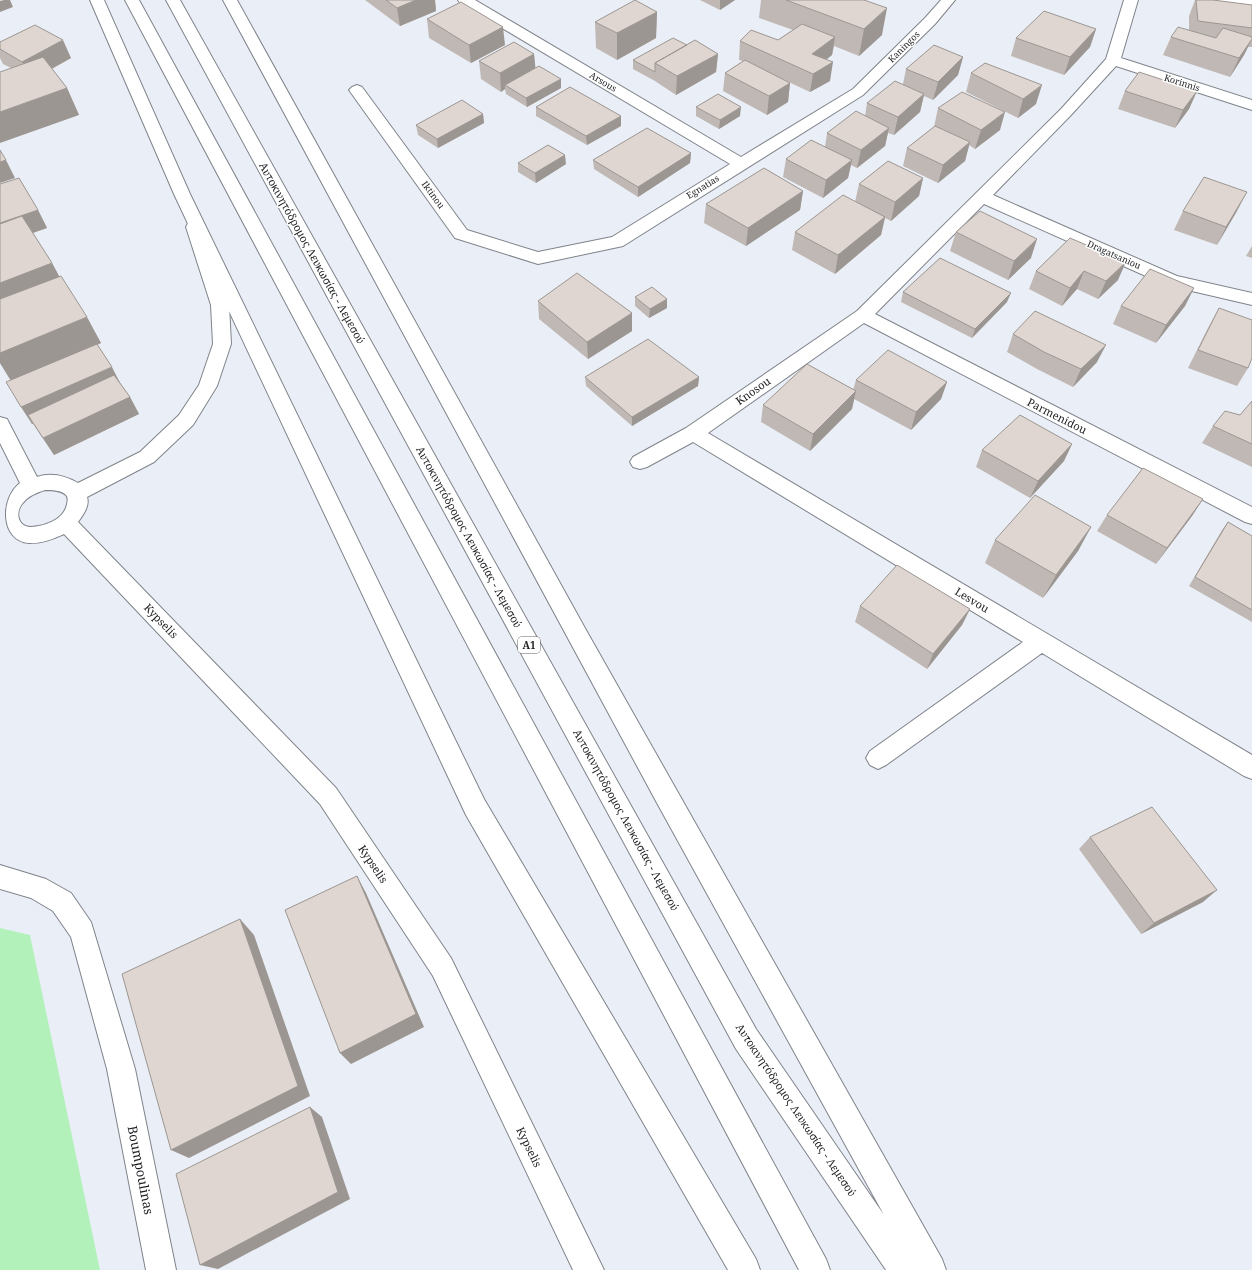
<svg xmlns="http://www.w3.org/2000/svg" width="1252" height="1270" viewBox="0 0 1252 1270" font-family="'Noto Serif',serif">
	<rect width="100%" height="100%" fill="#eaeff7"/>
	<path fill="#b3f1bb" d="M0,928L30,935L100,1270H0Z"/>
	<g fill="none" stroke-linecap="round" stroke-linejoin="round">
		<g stroke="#7f838a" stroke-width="2">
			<path id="street" d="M458,0H475L741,157L853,89L925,18L941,0H955L935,24L863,95L623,246L538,264L455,238L349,90L352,87L357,85L362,87L467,230L538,252L612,237L730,164L460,3Z
				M1124,0H1138L1121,58L1252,100V110L1116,66L1071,115L993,195L1177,276L1252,293V305L1166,285L984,204L875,314L1252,507V524L1245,522L864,323L708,433L1252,755V779L1244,776L1042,653L886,765L878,769L870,765L866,758L870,751L1023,642L693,442L647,467L640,469L633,467L630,462L633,457L686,428L857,311L1061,109L1106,59Z
				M1214,0H1252V8L1221,4L1216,3Z
				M194,222L200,223L202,227L229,305L231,344L217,386L193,425L154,462L87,497C90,506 83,515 78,522L336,788L451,958L604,1270H573L433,976L320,804L64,534C53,539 41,544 29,543C0,541 0,498 20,483L0,443V417L7,419L37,477C51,472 66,476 78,483L140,452L179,415L199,385L213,344L211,305L186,227L188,223ZM45,490C52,490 61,490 66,495C68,497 68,500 67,504C64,520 45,526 31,527C18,527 15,513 22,504C28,496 36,493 45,490Z
				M0,865L46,879L71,893L91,922L135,1069L176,1270H146L107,1069L71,937L53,911L31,898L0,889Z"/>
		</g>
		<g stroke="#7f838a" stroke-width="2">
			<path id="highway" d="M90,0H104L190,194L484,799L756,1259L760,1270H728L466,815L174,194Z
				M125,0H139L826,1259L830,1270H799Z
				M166,0H180L756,1029L884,1215L657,803L223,0H237L586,630L942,1259L946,1270H886L736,1049Z"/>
		</g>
		<use href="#street" fill="#fff" fill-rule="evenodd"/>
		<use href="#highway" fill="#fff" fill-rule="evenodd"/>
	</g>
	<path fill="#c0b8b4" d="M365,0H435L436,11L400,26Z
		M700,0H735L720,10Z
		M761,0H864L882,35L859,56L834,46L832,55L826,60L830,81L810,92L780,78L790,83L788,102L767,115L723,91L725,73L743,61L739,60L740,41L778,40L793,30L759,18Z
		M1195,0H1213L1252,5V47H1248L1244,55L1230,77L1163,55L1171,37L1189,30V16Z
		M657,12L656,38L617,60L596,48L595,22Z
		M427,19L505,45L471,63L429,38Z
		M1096,29L1090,47L1064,75L1011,56L1016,38Z
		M0,42L71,58L52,69L67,88L79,115L11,68L3,64L0,58Z
		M687,45L718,54L716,72L676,95L655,81L633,69V60Z
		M534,54L535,68L561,79V88L527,107L506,94L505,89L501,92L481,79L479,61Z
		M963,57L958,75L933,100L924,96L920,112L894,135L888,133L885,146L857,168L851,165L848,178L823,198L783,177L786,159L825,147L827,133L865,116L867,103L903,84L906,69Z
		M971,73L1036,104L1018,118L966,92Z
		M1125,91H1197L1189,109L1175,128L1118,109Z
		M536,107L621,116V126L587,145L536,116Z
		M696,107L740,116L719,129L696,116Z
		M938,108L1000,130L975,149L969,145L965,161L938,183L903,166L907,148L934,127Z
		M483,114L484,123L438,148L418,135L416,125Z
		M691,153L690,163L638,197L594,169L593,160Z
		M518,163L566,164L536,183L518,172Z
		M923,178L919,196L891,221L885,218L881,235L835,274L792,250L795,232L855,202L859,184Z
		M0,184L38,210L47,228L33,233L52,263L59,276L101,343L97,345L121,384L130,397L139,414L54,455L33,424H32L11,380L0,363Z
		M803,191L800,210L746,246L704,223L706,204Z
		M1183,211H1237L1217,245L1174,230Z
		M956,232L1031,258L1008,280L950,251Z
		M1070,238L1118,280L1098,299L1077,289L1062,306L1029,289L1036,271Z
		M1252,246V258L1246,256Z
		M1194,288L1185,306L1156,343L1113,324L1121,306Z
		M903,292L1007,302L972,338L901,302Z
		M635,297L667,308L649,318L635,306Z
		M538,301L632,313V331L588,359L539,319Z
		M1219,308L1248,368L1237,386L1188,368L1209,326Z
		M1013,334L1097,362L1073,387L1037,369L1007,352Z
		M585,377H699L698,386L632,426L586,386Z
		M856,380L947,382L941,399L911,430L854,399L852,409L810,451L761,422L763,405L853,390Z
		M1252,401V467L1202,443L1213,426L1240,415Z
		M1072,444L1064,461L1030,498L976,467L982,450Z
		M1203,499L1192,516L1156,564L1097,531L1107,515Z
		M1228,522L1252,536V622L1189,586L1222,530Z
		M1091,527L1078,551L1043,598L985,563L995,540Z
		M860,606L970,609L962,625L927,669L855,622Z
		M1090,837L1203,902L1141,934L1079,849Z"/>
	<path fill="#9c9692" d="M4,0H10L13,7L0,12V1Z
		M416,0H435L436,11L400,26L397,8Z
		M720,0H735L720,10Z
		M887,8L882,35L859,56L864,29Z
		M657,12L656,38L617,60V33Z
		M503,27L505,45L471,63L469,45Z
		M1096,29L1090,47L1064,75L1070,57Z
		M835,37L832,55L810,72L812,54Z
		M1252,39L1244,55L1230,77L1239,58Z
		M63,40L71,58L31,80L22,62Z
		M534,54L536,73L505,85V89L501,92L500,73Z
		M718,54L716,72L676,95L677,76Z
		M963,57L958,75L933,100L938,82Z
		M833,62L830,81L810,92L813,74Z
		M561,79V88L527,107L526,98Z
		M790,83L788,102L767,115L769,96Z
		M1042,85L1036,104L1018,118L1023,99Z
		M67,88L79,115L0,143V112Z
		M1197,91L1189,109L1175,128L1183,110Z
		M924,94L920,112L894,135L898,117Z
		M741,107L740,116L719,129L720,120Z
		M1005,112L1000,130L975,149L981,130Z
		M483,114L484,123L438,148L437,139Z
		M621,116V126L587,145L586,136Z
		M889,128L885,146L857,168L861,150Z
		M970,142L965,161L938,183L943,165Z
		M691,153L690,163L638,197V187Z
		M565,155L566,164L536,183L535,173Z
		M6,160L15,178L0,183V162Z
		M852,160L848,178L823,198L826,180Z
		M923,178L919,196L891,221L895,202Z
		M803,191L800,210L746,246L748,228Z
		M1247,192L1237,211L1217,245L1226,227Z
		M38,210L47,228L0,244V223Z
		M885,217L881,235L835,274L838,255Z
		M1037,239L1031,258L1008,280L1014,261Z
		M1126,262L1118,280L1098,299L1106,281Z
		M52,263L66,289L0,315V283Z
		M1084,271L1077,289L1062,306L1070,288Z
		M1194,288L1185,306L1156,343L1166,325Z
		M1011,293L1007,302L972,338L975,329Z
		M667,299V308L649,318L650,309Z
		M632,313V331L588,359L587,342Z
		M87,317L101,343L11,381L0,363V353Z
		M1106,345L1097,362L1073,387L1081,369Z
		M112,367L121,385L28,415L33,424H32L21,407Z
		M699,377L698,386L632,426V417Z
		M947,382L941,399L911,430L916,412Z
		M856,391L852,409L810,451L813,434Z
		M130,397L139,414L54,455L43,438Z
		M1072,444L1064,461L1030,498L1038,481Z
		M1203,499L1192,516L1156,564L1167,548Z
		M1091,527L1078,551L1043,598L1056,575Z
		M970,609L962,625L927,669L933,654Z
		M357,876L366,893L424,1027L351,1064L340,1053Z
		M1217,890L1203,902L1141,934L1154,923Z
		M240,919L254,935L310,1096L189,1158L171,1150Z
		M310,1107L322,1117L350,1199L218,1269L200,1265Z"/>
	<path fill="#dfd6d1" stroke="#9c9692" d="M386,0H416L397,8Z
		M635,0L657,12L617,33L595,22Z
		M786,0H864L887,8L864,29Z
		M1196,0H1213L1252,5V28L1198,21Z
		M461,2L503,27L469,45L427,19Z
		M1044,11L1096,29L1070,57L1016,38Z
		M802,24L835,37L812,54L833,62L813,74L740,41L751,30L778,40Z
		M35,25L63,40L22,62L0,49V42Z
		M1178,27L1216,38L1223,28L1252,37V39L1239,58L1171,37Z
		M673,38L687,45L655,63V72L633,60Z
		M695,40L718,54L677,76L655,63Z
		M514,42L534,54L500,73L479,61Z
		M934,45L963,57L938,82L906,69Z
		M43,57L67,88L0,112V72Z
		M745,60L790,83L769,96L725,73Z
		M985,63L1042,85L1023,99L971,73Z
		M539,66L561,79L526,98L505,85Z
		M1139,72L1197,91L1183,110L1125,91Z
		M895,81L924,94L898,117L867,103Z
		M570,87L621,116L586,136L536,107Z
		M962,92L1005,112L981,130L938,108Z
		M718,94L741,107L720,120L696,107Z
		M462,100L483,114L437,139L416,125Z
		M856,111L889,128L861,150L827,133Z
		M935,126L970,142L943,165L907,148Z
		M647,128L691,153L638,187L593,160Z
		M811,140L852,160L826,180L786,159Z
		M548,145L565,155L535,173L518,163Z
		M0,150L6,160L0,162Z
		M888,161L923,178L895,202L859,184Z
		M764,168L803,191L748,228L706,204Z
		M1204,177L1247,192L1226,227L1183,211Z
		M19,178L38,210L0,223V184Z
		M843,195L885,217L838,255L795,232Z
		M980,211L1037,239L1014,261L956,232Z
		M22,216L52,263L0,283V224Z
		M1070,238L1126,262L1106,281L1084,271L1070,288L1036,271Z
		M940,258L1011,293L975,329L903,292Z
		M1150,269L1194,288L1166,325L1121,306Z
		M577,273L632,313L587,342L538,301Z
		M61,276L87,317L0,353V299Z
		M652,287L667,299L650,309L635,297Z
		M1219,308L1252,320V358L1248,368L1198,350Z
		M1035,311L1106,345L1081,369L1044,352L1013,334Z
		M648,339L699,377L632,417L585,377Z
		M97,344L112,367L21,407L6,382Z
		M888,350L947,382L916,412L856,380Z
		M807,364L856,391L813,434L763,405Z
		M114,375L130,397L43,438L28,415Z
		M1252,401V444L1213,426L1225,411L1240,415Z
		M1020,415L1072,444L1038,481L982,450Z
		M1143,468L1203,499L1167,548L1107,515Z
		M1035,495L1091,527L1056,575L995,540Z
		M1228,522L1252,536V610L1195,577Z
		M897,565L970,609L933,654L860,606Z
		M1152,807L1217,890L1154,923L1090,837Z
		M357,876L416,1014L340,1053L285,910Z
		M240,919L298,1086L171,1150L122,974Z
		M310,1107L338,1192L200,1265L176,1174Z"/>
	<g text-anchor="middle" stroke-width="3" stroke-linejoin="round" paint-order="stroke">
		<g font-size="9" fill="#1c1e21" stroke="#fff">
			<text transform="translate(904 47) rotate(-45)" y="3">Kaningos</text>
			<text transform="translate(603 82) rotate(31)" y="3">Arsous</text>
			<text transform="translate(1182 83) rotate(18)" y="3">Korinnis</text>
			<text transform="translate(703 187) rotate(-32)" y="3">Egnatias</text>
			<text transform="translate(433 195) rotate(54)" y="3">Iktinou</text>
			<text transform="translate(1114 255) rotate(24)" y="3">Dragatsaniou</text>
		</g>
		<rect fill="#fff" stroke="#606264" stroke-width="1" x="518" y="637" width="22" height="16" rx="3"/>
		<g font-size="10" font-weight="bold" fill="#1c1e21">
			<text x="529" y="649">A1</text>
		</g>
		<g font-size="11" fill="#1c1e21" stroke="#fff">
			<text transform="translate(312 253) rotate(61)" y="4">Αυτοκινητόδρομος Λευκωσίας - Λεμεσού</text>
			<text transform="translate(753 391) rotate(-35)" y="4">Knosou</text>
			<text transform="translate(1057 416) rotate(27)" y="4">Parmenidou</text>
			<text transform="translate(469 537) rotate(61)" y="4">Αυτοκινητόδρομος Λευκωσίας - Λεμεσού</text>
			<text transform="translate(972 600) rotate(31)" y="4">Lesvou</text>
			<text transform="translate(161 621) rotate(46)" y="4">Kypselis</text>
			<text transform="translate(626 820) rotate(61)" y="4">Αυτοκινητόδρομος Λευκωσίας - Λεμεσού</text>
			<text transform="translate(373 864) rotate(56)" y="4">Kypselis</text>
			<text transform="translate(796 1110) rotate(56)" y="4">Αυτοκινητόδρομος Λευκωσίας - Λεμεσού</text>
			<text transform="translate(529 1147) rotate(64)" y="4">Kypselis</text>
		</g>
		<g font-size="13" fill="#1c1e21" stroke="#fff">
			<text transform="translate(141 1170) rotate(79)" y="5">Boumpoulinas</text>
		</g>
	</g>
</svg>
